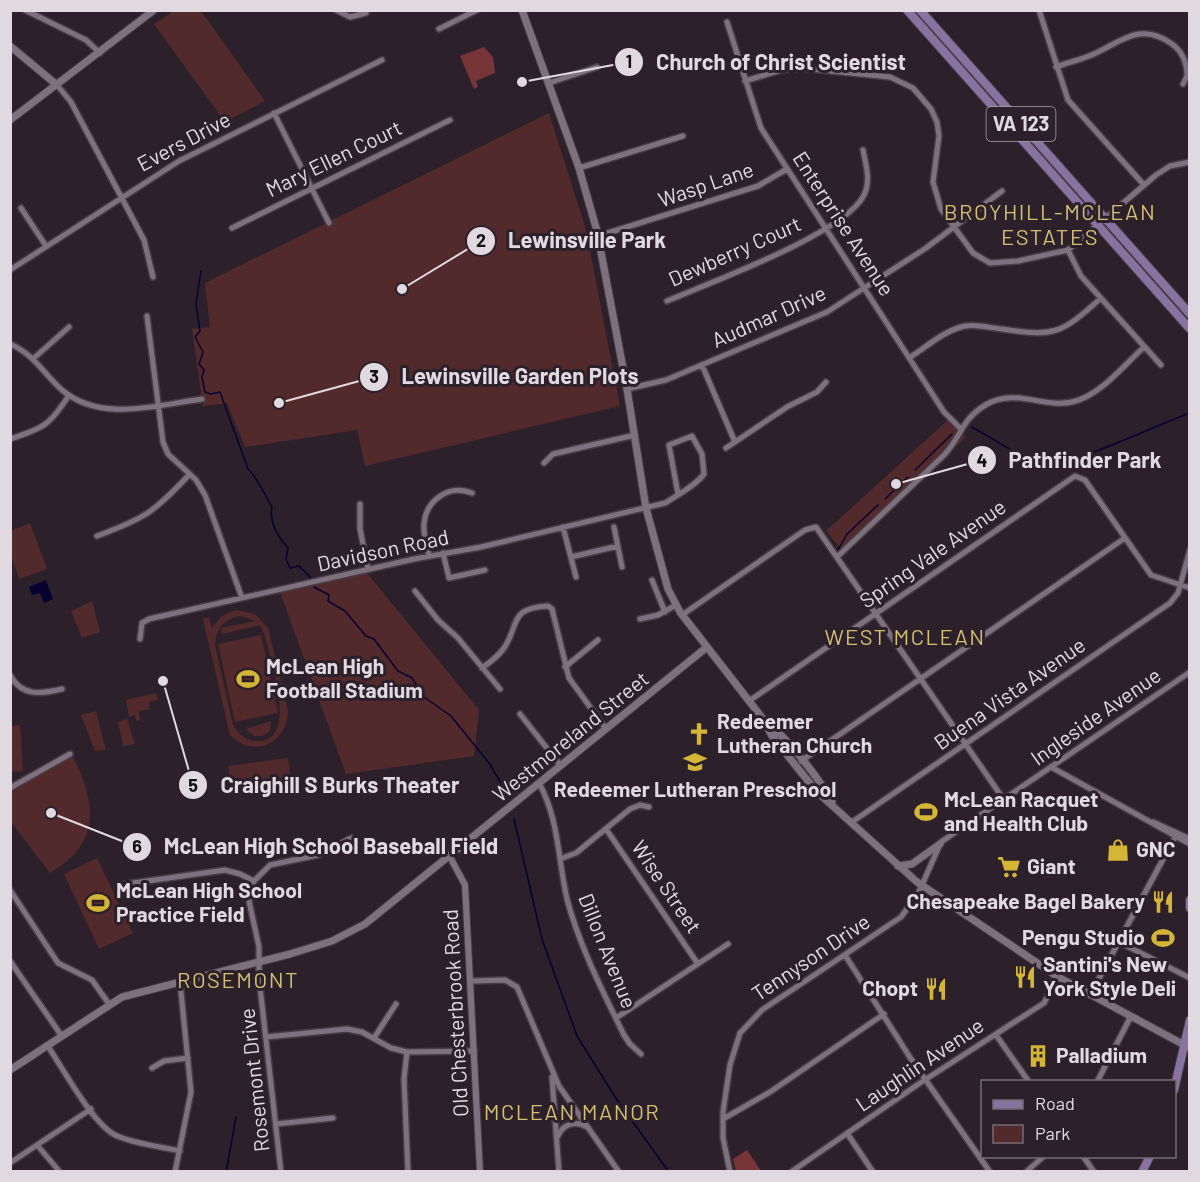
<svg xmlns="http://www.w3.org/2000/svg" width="1200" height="1182" viewBox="0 0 1200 1182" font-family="Barlow,sans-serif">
	<rect width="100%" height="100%" fill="#2c212b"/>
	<path fill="#532a2b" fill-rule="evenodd" d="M174,11H201L265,101L225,122L154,24Z
		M549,113L586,230L620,406L365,466L357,430L245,447L227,403L203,406L192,329L210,327L205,283Z
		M949,419L966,437L843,551L826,531Z
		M30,523L47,569L19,579L11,555V531Z
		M367,573L479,710L474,756L346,774L280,592Z
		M92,601L100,632L82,638L71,611Z
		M236,610L255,614L268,628L288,711C287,744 253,759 230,735L203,619L209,617L212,628L222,616ZM241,616L255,621L221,628L222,634L260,625L265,636C270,659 299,739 259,741C247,742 239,735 233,725L215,645C216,628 225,618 241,616Z
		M261,635L278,713L235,722L218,644Z
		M156,693L158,700L149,702L150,709L139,711L140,720L136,721L135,715L129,717L126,700Z
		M96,711L106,750L95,751L81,715Z
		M127,719L135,744L123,746L118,722Z
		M271,721L270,731L262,736H254L246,729Z
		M20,725L23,771L11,772V726Z
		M72,755C96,802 103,842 50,873L11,822V792Z
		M288,758L292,786L232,795L228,766Z
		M97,858L133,933L99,949L64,874Z"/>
	<path fill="#773538" d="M484,47L493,57L495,73L476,81L478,87L474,89L460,56Z
		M747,1150L761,1171H736L733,1159Z"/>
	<path fill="#080031" d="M46,580L53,599L44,603L40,593L32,595L29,587Z"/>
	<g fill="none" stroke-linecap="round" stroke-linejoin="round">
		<path stroke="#080031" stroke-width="1.5" d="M201,271L196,304L200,331L195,337L203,352L199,364L204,370L202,377L205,392L211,394L220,392L248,469C257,477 265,495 272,507C269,523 278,537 288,548L286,559L290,568L299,566L311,578
			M971,427C996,439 1021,460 1050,465C1066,467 1167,421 1190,413
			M915,470L952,434
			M885,499L908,477
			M838,550L847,534L878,505
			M314,587L329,595L328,601L345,611L366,636L374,639L398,671L412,678L424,697L451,716L489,763L507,793
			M514,819L542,939L577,1036L617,1100L669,1172
			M226,1172L236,1117"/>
		<g stroke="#453c44" stroke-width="8">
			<path id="minor" d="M25,10L86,40L100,53
				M336,10L350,17L366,13
				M1039,10L1068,100L1144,185
				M727,22L761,128L944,412L961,429
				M439,29L477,10
				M1056,67C1069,62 1084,59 1096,53C1123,40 1142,22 1172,44C1183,52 1187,62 1187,76L1183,84
				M745,81L781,70L801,68L890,77L913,88L931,109L937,122L939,136L933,182L941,209L973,253L990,263L1018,261L1068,250L1156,175L1170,166L1190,162
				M549,83L597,67
				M57,85L71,102L144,240L153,277
				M274,113L329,223
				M579,168L683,136
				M21,208L46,246
				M232,228L450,120
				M598,236L758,186L787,169
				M1068,250L1081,276L1161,365
				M10,270L179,161L382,60
				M667,301C709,283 846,233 864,195C871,181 866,165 863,150
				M147,316L163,442L168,454L196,480L205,495L242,598
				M10,344C34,354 44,374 62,390C101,423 157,405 202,399
				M34,358L69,327
				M909,358C926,347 945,330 965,326C977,324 990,328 1002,329C1055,337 1061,334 1101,298
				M702,365L735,442
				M627,389L666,380L827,312L926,248L1002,191
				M10,439C44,428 50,425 69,395
				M726,448L787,407L817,392L826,382
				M544,463L553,454L635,435
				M360,504V529L368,569
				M563,527L576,577
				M614,527L622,567
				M97,536C146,518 154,512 190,474
				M443,553L449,578L485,570
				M429,556C427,546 423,535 424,524C426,500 449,484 472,493
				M571,557L618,546
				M837,557L944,455C963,435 960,420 987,404C1016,388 1042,408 1072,402C1100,396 1124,365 1144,347
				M652,580L665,612
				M415,591L438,620L458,638L500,689
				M682,615L805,530L816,527L1004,800
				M640,619L658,615L676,605
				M140,639L142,623L149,619L414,559L481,547L665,503L667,502C679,494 695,486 704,474L702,454L692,436L669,445L678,494
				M565,667L598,640
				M482,668C490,662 498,657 504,648C520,625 508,608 548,606L552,609L569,678L606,729
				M10,675C22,697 41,694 62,689
				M749,701L1075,476L1085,480L1151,575L1190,588
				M520,714L561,766
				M801,761L1125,538
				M1051,767L1190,844
				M539,783C559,819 558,860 567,899C579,945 603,992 624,1035L630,1044L641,1054
				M10,788L70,754
				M852,822L1170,603L1178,593L1190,550
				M1153,822L1190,839
				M606,829L698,964
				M560,859L576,853L630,809L640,805L649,807
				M126,884L225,870L240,874L254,881
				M10,890L58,963L92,980L109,1004
				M1119,942L1190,978
				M845,955L911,1059L990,1172
				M10,961L61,1035
				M471,981L505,980L517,987L559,1086L619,1172
				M1090,995L1175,837
				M616,1018L728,944
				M996,1035L1029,1082
				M266,1037L347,1029L362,1032L391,1048L407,1052L474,1051
				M374,1038L396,1004
				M47,1045C63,1068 92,1123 115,1135C134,1144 159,1146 180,1151
				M407,1052L404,1079L408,1172
				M152,1068L164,1061L188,1058
				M552,1077L559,1172
				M1097,1082L1130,1018
				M723,1119L770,1092L884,1014
				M276,1124L333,1118
				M847,1133L873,1172
				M558,1136C563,1124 575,1120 587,1127
				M37,1145L60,1172
				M1083,1156L1094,1172
				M10,1163L91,1109
				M175,1172L191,1092L180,982
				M281,1172L259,978V947L249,901L254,881L270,865L318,855L351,838
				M730,1172L723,1138V1112L730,1065L740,1033L762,1010L901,917L918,894L941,842L1190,672
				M791,1172L920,1083L1044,1003L1058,977
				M1026,1172L1044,1156"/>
		</g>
		<g stroke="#453c44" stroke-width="8">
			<path id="tertiary" d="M450,857L465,885L480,1172"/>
		</g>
		<g stroke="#453c44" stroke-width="9">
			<path id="secondary" d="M522,10L579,168L597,231L627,389L646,508L668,589L680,612L763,719L772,736L816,791L917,882L1058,977L1190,1048
				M10,46L57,85
				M10,120L154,10
				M767,722C789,741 818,776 832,802
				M898,866L912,864L940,844
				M10,1070L122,997L290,954L332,941L365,924L707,647"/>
		</g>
		<g stroke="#453c44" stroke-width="10">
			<path id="primary" d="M907,10L1190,329
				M920,10L1190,314
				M1190,900V908
				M1174,1090L1190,1020
				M1142,1172L1150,1156"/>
		</g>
		<use href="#minor" stroke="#7e717d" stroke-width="5"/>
		<use href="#tertiary" stroke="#7e717d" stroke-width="6"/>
		<use href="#secondary" stroke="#7e717d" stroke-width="7"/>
		<use href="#primary" stroke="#8972a0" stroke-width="8"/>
	</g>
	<defs>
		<g id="stadium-bare" transform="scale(1.8)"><path d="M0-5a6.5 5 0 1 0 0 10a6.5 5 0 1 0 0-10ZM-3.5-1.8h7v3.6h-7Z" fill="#d4b535" stroke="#2c212b" stroke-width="2.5" paint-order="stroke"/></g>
		<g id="church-bare" transform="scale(1.8)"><path d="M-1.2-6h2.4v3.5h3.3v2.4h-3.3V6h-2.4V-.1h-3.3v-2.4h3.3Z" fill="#d4b535" stroke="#2c212b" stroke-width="2.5" paint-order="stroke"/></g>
		<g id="school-bare" transform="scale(1.8)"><path d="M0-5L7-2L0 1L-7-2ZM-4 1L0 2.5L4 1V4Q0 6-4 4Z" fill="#d4b535" stroke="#2c212b" stroke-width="2.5" paint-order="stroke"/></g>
		<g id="shop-bare" transform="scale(1.8)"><path d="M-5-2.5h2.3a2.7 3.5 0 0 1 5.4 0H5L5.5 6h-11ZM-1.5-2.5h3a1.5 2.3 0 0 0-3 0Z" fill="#d4b535" stroke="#2c212b" stroke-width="2.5" paint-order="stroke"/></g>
		<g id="supermarket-bare" transform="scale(1.8)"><path d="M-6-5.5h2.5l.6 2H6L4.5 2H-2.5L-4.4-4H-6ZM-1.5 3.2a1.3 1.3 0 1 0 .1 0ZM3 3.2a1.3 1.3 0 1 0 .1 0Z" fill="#d4b535" stroke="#2c212b" stroke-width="2.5" paint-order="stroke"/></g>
		<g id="restaurant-bare" transform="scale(1.8)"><path d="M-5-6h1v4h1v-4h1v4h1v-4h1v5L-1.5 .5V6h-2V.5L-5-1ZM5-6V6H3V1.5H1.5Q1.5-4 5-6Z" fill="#d4b535" stroke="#2c212b" stroke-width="2.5" paint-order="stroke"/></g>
		<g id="building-bare" transform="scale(1.8)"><path d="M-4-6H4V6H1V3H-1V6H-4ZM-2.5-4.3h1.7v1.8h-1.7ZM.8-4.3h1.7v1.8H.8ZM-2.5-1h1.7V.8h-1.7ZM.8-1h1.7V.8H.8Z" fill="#d4b535" stroke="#2c212b" stroke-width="2.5" paint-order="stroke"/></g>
	</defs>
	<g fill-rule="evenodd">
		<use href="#stadium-bare" x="248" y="679"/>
		<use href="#church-bare" x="699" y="734"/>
		<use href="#school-bare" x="695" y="762"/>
		<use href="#stadium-bare" x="926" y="812"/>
		<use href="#shop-bare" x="1118" y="850"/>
		<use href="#supermarket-bare" x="1009" y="867"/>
		<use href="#restaurant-bare" x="1163" y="902"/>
		<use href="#stadium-bare" x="98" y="903"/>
		<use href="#stadium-bare" x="1163" y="938"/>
		<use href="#restaurant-bare" x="1025" y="977"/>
		<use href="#restaurant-bare" x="936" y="989"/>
		<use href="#building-bare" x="1038" y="1056"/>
	</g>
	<g text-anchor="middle" stroke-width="6" stroke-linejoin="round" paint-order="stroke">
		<rect fill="#2c212b" stroke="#aba2aa" stroke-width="1.5" x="986.5" y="107" width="69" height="34" rx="4.5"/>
		<g font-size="20" font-weight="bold" fill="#e1d9e0">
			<text x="1021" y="131">VA 123</text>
		</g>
		<g font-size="21" fill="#e1d9e0" stroke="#2c212b">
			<text transform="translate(184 142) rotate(-28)" y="7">Evers Drive</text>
			<text transform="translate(334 159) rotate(-26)" y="7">Mary Ellen Court</text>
			<text transform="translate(706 185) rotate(-19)" y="7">Wasp Lane</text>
			<text transform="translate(843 224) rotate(57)" y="7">Enterprise Avenue</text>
			<text transform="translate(735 252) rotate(-24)" y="7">Dewberry Court</text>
			<text transform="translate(769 317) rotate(-24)" y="7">Audmar Drive</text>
			<text transform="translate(383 551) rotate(-12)" y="7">Davidson Road</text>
			<text transform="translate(933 554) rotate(-35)" y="7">Spring Vale Avenue</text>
			<text transform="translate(1010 694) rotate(-35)" y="7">Buena Vista Avenue</text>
			<text transform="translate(1096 717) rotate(-35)" y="7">Ingleside Avenue</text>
			<text transform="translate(571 737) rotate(-39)" y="7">Westmoreland Street</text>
			<text transform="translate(666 887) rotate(56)" y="7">Wise Street</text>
			<text transform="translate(607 951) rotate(68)" y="7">Dillon Avenue</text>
			<text transform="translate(811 958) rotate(-34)" y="7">Tennyson Drive</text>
			<text transform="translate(456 1013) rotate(-93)" y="7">Old Chesterbrook Road</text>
			<text transform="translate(920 1065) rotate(-34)" y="7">Laughlin Avenue</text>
			<text transform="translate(255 1080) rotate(-96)" y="7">Rosemont Drive</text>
		</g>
		<g font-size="21" font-weight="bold" fill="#e1d9e0" stroke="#2c212b" text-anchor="start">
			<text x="266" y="674">McLean High<tspan x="266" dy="24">Football Stadium</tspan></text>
			<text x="717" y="729">Redeemer<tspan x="717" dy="24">Lutheran Church</tspan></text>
			<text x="695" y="797" text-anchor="middle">Redeemer Lutheran Preschool</text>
			<text x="944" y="807">McLean Racquet<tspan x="944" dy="24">and Health Club</tspan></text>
			<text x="1136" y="857">GNC</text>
			<text x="1027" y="874">Giant</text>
			<text x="116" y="898">McLean High School<tspan x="116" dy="24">Practice Field</tspan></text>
			<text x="1145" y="909" text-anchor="end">Chesapeake Bagel Bakery</text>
			<text x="1145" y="945" text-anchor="end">Pengu Studio</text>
			<text x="1043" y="972">Santini's New<tspan x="1043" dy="24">York Style Deli</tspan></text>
			<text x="918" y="996" text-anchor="end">Chopt</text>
			<text x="1056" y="1063">Palladium</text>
		</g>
		<g font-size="22" letter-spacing="1.5" fill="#d3bf72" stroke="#2c212b">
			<text x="1050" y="220">BROYHILL-MCLEAN<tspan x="1050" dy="25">ESTATES</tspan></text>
			<text x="905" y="645">WEST MCLEAN</text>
			<text x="238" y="988">ROSEMONT</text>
			<text x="572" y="1120">MCLEAN MANOR</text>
		</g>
	</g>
	<path fill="none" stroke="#e1d9e0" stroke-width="2" d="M522 82L629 62M402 289L481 241M279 403L374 377M896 484L982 460M163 681L193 785M51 813L137 847"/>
	<g fill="#e1d9e0" stroke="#2c212b" stroke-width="2">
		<circle cx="522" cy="82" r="6"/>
		<circle cx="402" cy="289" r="6"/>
		<circle cx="279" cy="403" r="6"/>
		<circle cx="896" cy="484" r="6"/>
		<circle cx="163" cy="681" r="6"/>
		<circle cx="51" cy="813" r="6"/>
		<circle cx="629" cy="62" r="15"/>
		<circle cx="481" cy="241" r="15"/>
		<circle cx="374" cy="377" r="15"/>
		<circle cx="982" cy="460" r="15"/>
		<circle cx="193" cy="785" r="15"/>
		<circle cx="137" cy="847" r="15"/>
	</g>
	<g font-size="18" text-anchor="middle" font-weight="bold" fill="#111">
		<text x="629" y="68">1</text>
		<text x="481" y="247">2</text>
		<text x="374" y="383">3</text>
		<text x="982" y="467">4</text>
		<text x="193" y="792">5</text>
		<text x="137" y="853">6</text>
	</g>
	<g font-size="22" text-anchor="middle" font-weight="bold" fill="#e1d9e0" stroke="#2c212b" stroke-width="6" stroke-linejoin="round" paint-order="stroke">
		<text x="781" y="70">Church of Christ Scientist</text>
		<text x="587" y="248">Lewinsville Park</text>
		<text x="520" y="384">Lewinsville Garden Plots</text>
		<text x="1085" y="468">Pathfinder Park</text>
		<text x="340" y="793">Craighill S Burks Theater</text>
		<text x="331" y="854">McLean High School Baseball Field</text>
	</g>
	<rect width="1200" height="1182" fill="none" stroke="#e1d9e0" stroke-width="24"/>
	<rect x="981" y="1080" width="195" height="78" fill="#2c212b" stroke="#746b73" stroke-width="1.5"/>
	<rect x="993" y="1100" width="30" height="9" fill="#8972a0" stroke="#746b73" stroke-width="1.5"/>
	<text x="1035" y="1110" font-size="18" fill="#e1d9e0">Road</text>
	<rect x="993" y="1125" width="30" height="18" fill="#532a2b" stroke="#746b73" stroke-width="1.5"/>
	<text x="1035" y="1140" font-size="18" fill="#e1d9e0">Park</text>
</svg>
